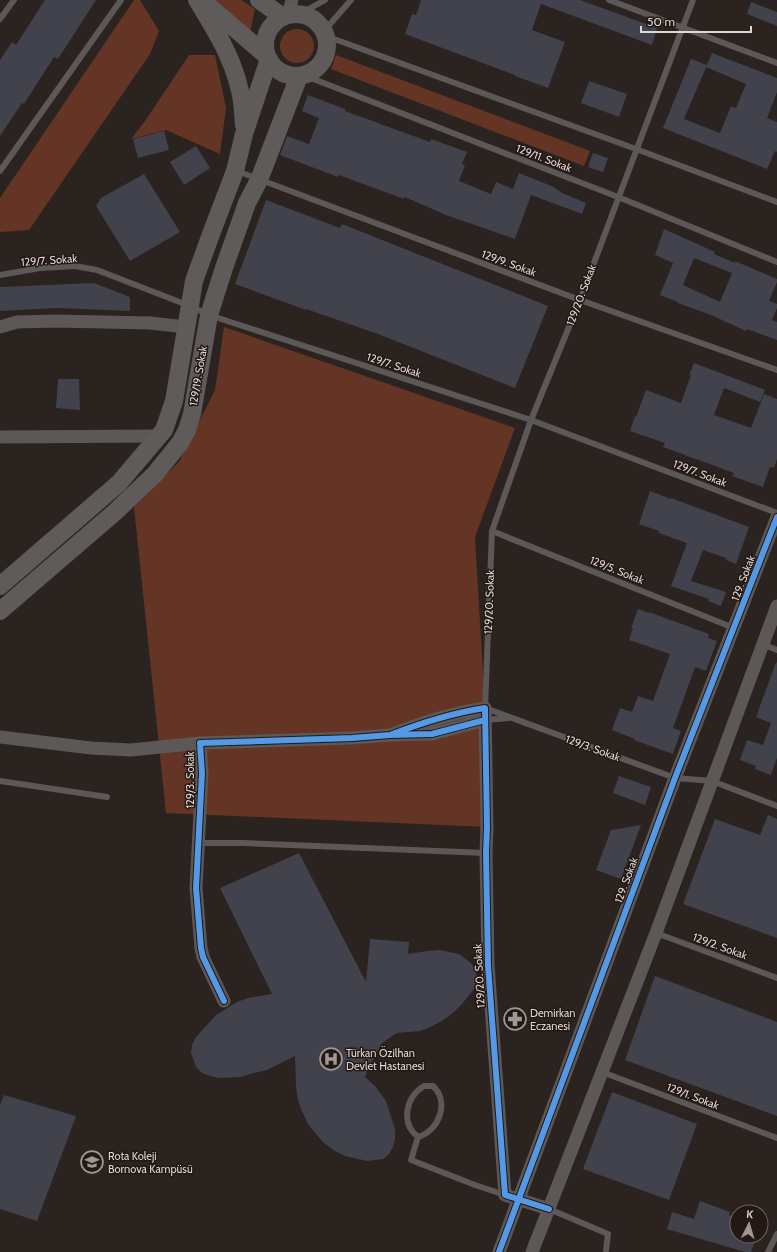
<svg xmlns="http://www.w3.org/2000/svg" width="777" height="1252" viewBox="0 0 777 1252" font-family="Cabin,sans-serif">
	<rect width="100%" height="100%" fill="#2a2320"/>
	<path fill="#643524" d="M134,0H140L159,31L150,54L29,230L0,232V198Z
		M215,0H241L255,9L250,32Z
		M280 46a17 17 0 1 1 34 0a17 17 0 1 1-34 0Z
		M189,55H215L226,108L220,154L166,130L131,139L145,121Z
		M336,55L590,151L584,166L331,69Z
		M224,327L515,428L475,537L485,708L487,827L166,813L134,507L179,462L215,390Z"/>
	<path fill="#41424b" fill-rule="evenodd" d="M45,0H96L58,59L54,57L24,104L22,103L0,136V60L12,42L16,45Z
		M421,0H580L657,28L652,45L541,4L532,30L565,42L548,88L515,76V75L405,34L412,14L416,15Z
		M751,2L777,12V26L747,14Z
		M712,53L777,78V92L767,118L777,122V152L775,151L767,169L663,128L691,59L707,65L684,119L720,133L731,106L736,108L746,84L706,67Z
		M589,81L627,94L619,117L581,103Z
		M308,95L345,109V111L430,142L431,139L467,152L462,164L465,165L459,181L491,194L496,182L513,189L519,173L554,187L562,193L586,203L582,214L531,195L515,239L446,215L405,197L404,199L339,175L338,177L280,155L287,136L309,144L319,118L302,111Z
		M164,131L169,150L138,158L133,139Z
		M196,146L210,168L184,185L170,162Z
		M593,153L608,158L603,172L588,167Z
		M144,174L180,232L130,261L96,206L101,198Z
		M266,200L340,228L342,224L548,306L515,388L378,334L306,309V310L235,284Z
		M664,229L715,252L714,254L735,263V261L777,279V282L769,301L777,304V308L772,320L777,322V340L747,329L746,331L711,315L678,303V302L660,295L673,263L655,255ZM694,258L732,273L720,302L683,285Z
		M94,283L130,297V311L57,308L0,311V287Z
		M694,363L765,390L760,402L724,388L714,415L751,428L764,394L777,399V459L774,468L770,467L763,487L732,476L734,473L663,447L665,443L630,431L635,416L636,417L646,390L681,403L691,375H689Z
		M58,379H79L80,410L56,408Z
		M650,491L671,499V498L749,527L736,564L726,560V558L703,550L691,581L726,592L721,606L708,601L709,599L671,586L687,543L659,533V531L639,524Z
		M638,609L649,613V612L709,634L708,638L717,641L706,671L695,667L673,728L681,731L673,754L634,740L635,739L612,730L620,708L632,712L638,696L653,701L670,654L629,640L633,628H631Z
		M776,662L777,663V758L771,775L755,769L756,766L740,760L747,740L763,745L771,723L756,717Z
		M619,776L651,787L645,805L613,793Z
		M768,815L777,819V938L683,904L715,819L760,835Z
		M641,825L621,879L596,870L611,830Z
		M299,853L366,982L370,939L409,942L408,954L427,951L439,950L459,954L471,963L475,970L477,977L474,989L462,1004L454,1012L442,1021L428,1028L420,1031L397,1033L382,1043L370,1065L365,1077L375,1086L386,1101L395,1129V1139L393,1147L389,1154L383,1159L376,1160L367,1161L345,1156L335,1151L324,1143L316,1134L308,1124L302,1111L298,1100L296,1087L295,1056L267,1070L254,1073L240,1077L219,1078L210,1076L202,1073L196,1067L191,1053L192,1045L196,1037L216,1015L237,1002L248,998L272,994L220,888Z
		M655,976L777,1022V1116L625,1060Z
		M612,1092L697,1124L669,1200L583,1169Z
		M4,1095L76,1116L37,1221L0,1209V1105Z
		M700,1201L730,1212L729,1215L737,1218V1236H757L751,1252H745L667,1229L672,1212L694,1219Z"/>
	<g fill="none" stroke-linecap="round" stroke-linejoin="round">
		<path stroke="#5b5857" stroke-width="6" d="M609,0L777,63
			M693,0L580,300L531,420L492,531L485,708L675,778L712,781L777,806
			M300,14L325,0
			M0,19L14,0
			M324,31L351,0
			M326,36L636,149L777,202
			M303,75L618,197L777,262
			M0,171L121,0
			M237,171L580,300L777,370
			M0,275L40,268L75,266L97,270L190,306L209,315L531,420L777,513
			M492,531L734,628
			M762,644L777,650
			M485,720L509,718
			M0,781L107,797
			M198,843H244L486,853
			M656,933L777,978
			M602,1072L777,1138
			M424,1086H433C450,1102 439,1131 418,1137C400,1123 406,1097 424,1086Z
			M418,1137L411,1160L475,1185L505,1195
			M549,1209L608,1234L606,1250
			M768,1252L777,1234"/>
		<path stroke="#5b5857" stroke-width="13" d="M288,15L292,0
			M0,327L17,322L55,321L150,323L186,327
			M0,437L159,436
			M485,720L432,734L390,735C421,723 452,713 485,708L487,827L486,853L488,965L505,1195L549,1209
			M0,737L91,748L131,750L200,743
			M224,1001L203,957L201,948L196,888L202,773L200,743L352,738L390,735
			M499,1252L675,778L777,517
			M532,1252L656,933L777,606"/>
		<path stroke="#5f5b5a" stroke-width="18" d="M197,0C215,29 233,58 240,91C243,102 243,114 244,125
			M259,0L283,17
			M205,3L267,56
			M265 45a31 31 0 1 1 62 0a31 31 0 1 1-62 0Z
			M0,586L119,483L164,430L174,401L194,281L211,234L235,171L244,134L269,59
			M0,611L114,513L155,474L180,443L187,430L192,414L209,315L224,268L247,203L259,180L299,76"/>
		<g stroke="#231814" stroke-width="8">
			<path id="cycleway" d="M485,720L432,734L390,735C421,723 452,713 485,708L487,827L486,853L488,965L505,1195L549,1209
				M224,1001L203,957L201,948L196,888L202,773L200,743L352,738L390,735
				M499,1252L675,778L777,517"/>
		</g>
		<use href="#cycleway" stroke="#5399e6" stroke-width="6"/>
	</g>
	<defs>
		<g id="pharmacy-ring" transform="scale(1.15)"><circle r="9.5" fill="#231814" stroke="#a09895" stroke-width="1.5"/><path d="M-2-6h4v4h4v4h-4v4h-4v-4h-4v-4h4Z" fill="#a09895"/></g>
		<g id="hospital-ring" transform="scale(1.15)"><circle r="9.5" fill="#231814" stroke="#a09895" stroke-width="1.5"/><path d="M-5-5h3v3.5h4V-5h3V5h-3V1.5h-4V5h-3Z" fill="#a09895"/></g>
		<g id="school-ring" transform="scale(1.15)"><circle r="9.5" fill="#231814" stroke="#a09895" stroke-width="1.5"/><path d="M0-5L7-2L0 1L-7-2ZM-4 1L0 2.5L4 1V4Q0 6-4 4Z" fill="#a09895"/></g>
	</defs>
	<g fill-rule="evenodd">
		<use href="#pharmacy-ring" x="515" y="1019"/>
		<use href="#hospital-ring" x="331" y="1059"/>
		<use href="#school-ring" x="92" y="1162"/>
	</g>
	<g text-anchor="middle" stroke-width="3" stroke-linejoin="round" paint-order="stroke">
		<g font-size="11" fill="#dfd7d4" stroke="#231814">
			<text transform="translate(544 158) rotate(21)" y="4">129/11. Sokak</text>
			<text transform="translate(49 260) rotate(-4)" y="4">129/7. Sokak</text>
			<text transform="translate(509 263) rotate(20)" y="4">129/9. Sokak</text>
			<text transform="translate(581 295) rotate(-69)" y="4">129/20. Sokak</text>
			<text transform="translate(394 365) rotate(18)" y="4">129/7. Sokak</text>
			<text transform="translate(198 376) rotate(-80)" y="4">129/19. Sokak</text>
			<text transform="translate(700 473) rotate(21)" y="4">129/7. Sokak</text>
			<text transform="translate(617 570) rotate(22)" y="4">129/5. Sokak</text>
			<text transform="translate(743 578) rotate(-69)" y="4">129. Sokak</text>
			<text transform="translate(489 602) rotate(-88)" y="4">129/20. Sokak</text>
			<text transform="translate(593 748) rotate(20)" y="4">129/3. Sokak</text>
			<text transform="translate(190 780) rotate(-90)" y="4">129/3. Sokak</text>
			<text transform="translate(626 880) rotate(-70)" y="4">129. Sokak</text>
			<text transform="translate(720 946) rotate(20)" y="4">129/2. Sokak</text>
			<text transform="translate(479 976) rotate(-93)" y="4">129/20. Sokak</text>
			<text transform="translate(693 1096) rotate(21)" y="4">129/1. Sokak</text>
		</g>
		<g font-size="11" fill="#dfd7d4" stroke="#231814" text-anchor="start">
			<text x="530" y="1017">Demirkan<tspan x="530" dy="13">Eczanesi</tspan></text>
			<text x="346" y="1057">Türkan Özilhan<tspan x="346" dy="13">Devlet Hastanesi</tspan></text>
			<text x="108" y="1160">Rota Koleji<tspan x="108" dy="13">Bornova Kampüsü</tspan></text>
		</g>
	</g>
	<g transform="translate(749 1224) rotate(5)"><circle r="19" fill="#231814" stroke="#6e6461"/>
	<path d="M0-3L7 15L0 10L-7 15Z" fill="#a09895"/>
	<text y="-6" font-size="11" font-weight="bold" text-anchor="middle" fill="#dfd7d4">K</text>
	</g>
	<path d="M641 26v6h110v-6" fill="none" stroke="#dfd7d4" stroke-width="2"/>
	<text x="647" y="26" font-size="12" fill="#dfd7d4" stroke="#231814" stroke-width="3" paint-order="stroke">50 m</text>
</svg>
